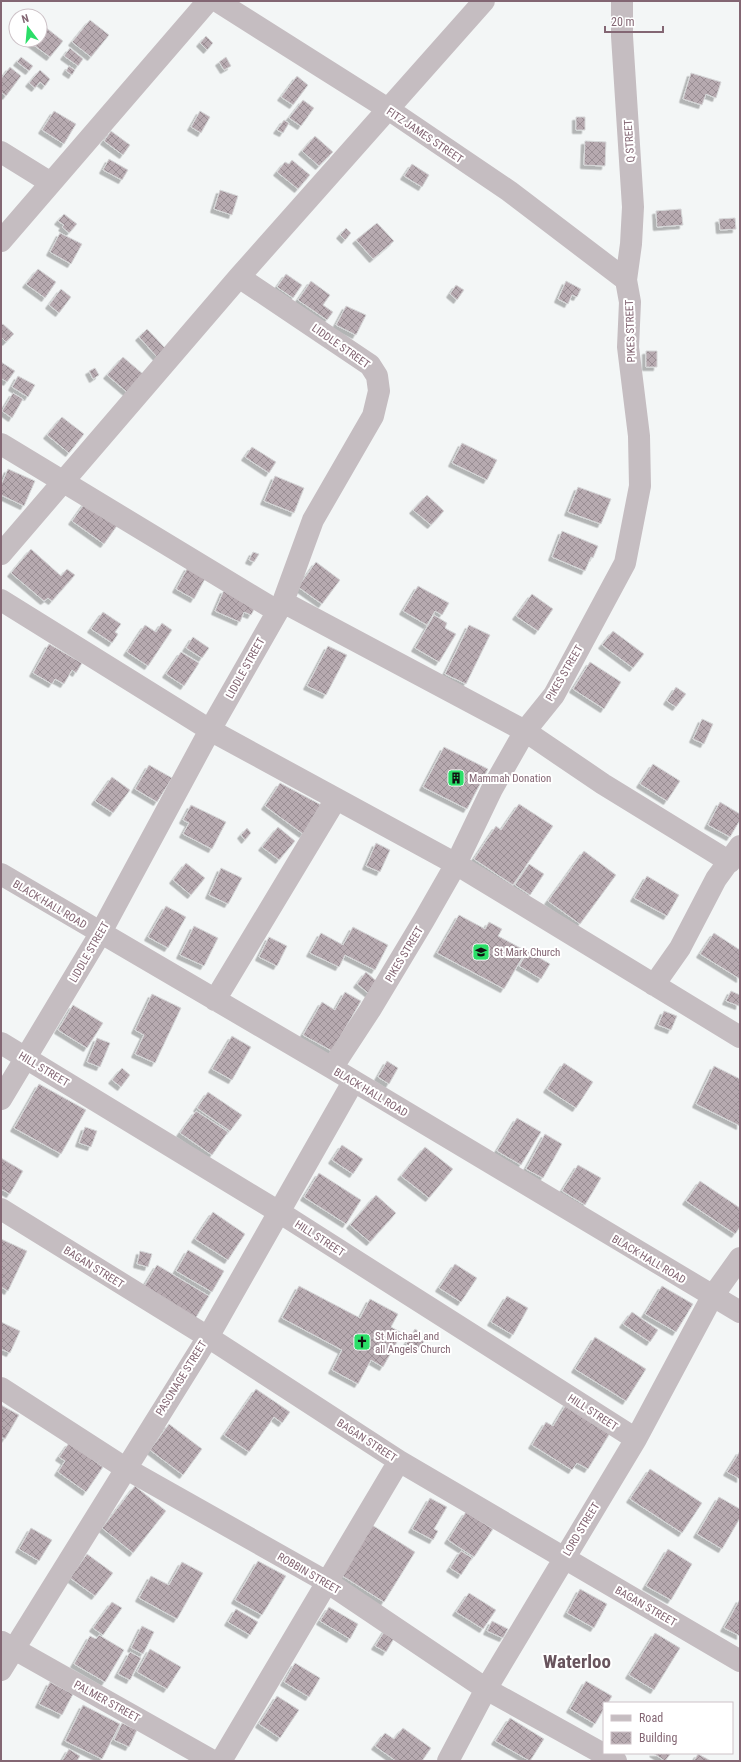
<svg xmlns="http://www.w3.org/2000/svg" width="741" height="1762" viewBox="0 0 741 1762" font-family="'Roboto Condensed',sans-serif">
	<defs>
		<pattern id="building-cross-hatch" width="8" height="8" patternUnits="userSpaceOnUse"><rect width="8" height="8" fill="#b7aab0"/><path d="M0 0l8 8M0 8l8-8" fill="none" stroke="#9a8e94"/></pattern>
		<filter id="shadow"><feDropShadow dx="-3.5" dy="3.5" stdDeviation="0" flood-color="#0004"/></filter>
	</defs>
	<rect width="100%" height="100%" fill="#f3f6f6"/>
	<path fill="url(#building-cross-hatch)" stroke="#d6d7d8" filter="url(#shadow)" d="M90,20L109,35L91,57L72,42Z
		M44,26L63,41L50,57L31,43L33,40H40V31Z
		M206,36L213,43L207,50L200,43Z
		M70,48L83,59L78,66L64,56Z
		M21,57L33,66L29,71L17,62Z
		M226,57L231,66L224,70L219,62Z
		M69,66L75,70L72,75L66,71Z
		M10,67L21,76L6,96L1,92V79Z
		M40,70L50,79L45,86L40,82L35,88L29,83Z
		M691,73L721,82L716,98L706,94L702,105L683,99Z
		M297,76L308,85L293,105L281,97Z
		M303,100L314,108L301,126L289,118Z
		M54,111L76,124L64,144L42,130Z
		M200,111L210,117L201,133L191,127Z
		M576,117H585V130H576Z
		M284,120L289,123L283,133L277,130Z
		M111,131L130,145L123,155L104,141Z
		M315,136L333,152L319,166L302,151Z
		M585,141L606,142L605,166L584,165Z
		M109,159L128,170L122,180L103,170Z
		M292,160L310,175L298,189L277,172L285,162L289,164Z
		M412,164L429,175L422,187L404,176Z
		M220,190L238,196L232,215L214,209Z
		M681,209L683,225L657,227L656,211Z
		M64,214L77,224L69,233L62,227L64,225L58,221Z
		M735,218L736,229L720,230L719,219Z
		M377,223L394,241L373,259L356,240Z
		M346,228L351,233L345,240L340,235Z
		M60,233L82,244L71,264L50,252Z
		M38,269L56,282L45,298L26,284Z
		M286,274L302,285L293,298L277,287Z
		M311,281L330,295L323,305L333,312L327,320L298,300Z
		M566,281L581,289L577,297L572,295L568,304L558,299Z
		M456,285L464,290L457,300L450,294Z
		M61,289L71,297L59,313L49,305Z
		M346,306L366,315L356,335L336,325Z
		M3,324L14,334L6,342L1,337V325Z
		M147,329L166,349L157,357L139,337Z
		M646,351H657V367H646Z
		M123,357L144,375L128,393L107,375Z
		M1,362L15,371L7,382L1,378Z
		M95,368L99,375L93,379L89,371Z
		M18,376L35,385L28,397L12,387Z
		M13,393L23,399L12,418L2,411Z
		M62,417L84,434L69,453L47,435Z
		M462,443L497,460L487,480L452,463Z
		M252,447L276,462L269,473L245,457Z
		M8,469L35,481L24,506L1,495V485Z
		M275,476L304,488L294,513L264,501Z
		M578,487L611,499L601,524L568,512Z
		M427,495L444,511L431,525L413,510Z
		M87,500L119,523L104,544L72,521Z
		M562,531L598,546L593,558L591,557L585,571L552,557Z
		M31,549L61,576L67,569L75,575L52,601L48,598L44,601L11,573Z
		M253,552L259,554L254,562L249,560Z
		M316,562L340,580L322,604L298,587Z
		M188,567L206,577L194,599L176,589Z
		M418,586L449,603L442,615L435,611L427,625L403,611Z
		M224,590L257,604L251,615L244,612L240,622L215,611Z
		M532,594L553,609L538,631L516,616Z
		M103,612L121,624L115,632L118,634L112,643L91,629Z
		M434,615L447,623L445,628L456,634L439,662L415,648Z
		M162,623L172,630L148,666L127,652L145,625L156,632Z
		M469,625L490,635L466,684L445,674Z
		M613,631L644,654L633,668L602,645Z
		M193,637L209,648L202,658L186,648Z
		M49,644L82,663L76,673L72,670L64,684L55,679L52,684L33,673Z
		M328,646L347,655L326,695L307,686Z
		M181,652L199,663L184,686L166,674Z
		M590,662L621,682L604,709L573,689Z
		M676,687L686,694L676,707L667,701Z
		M702,719L713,724L704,744L693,739Z
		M444,747L488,769L467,809L423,787Z
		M653,764L680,781L667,801L640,784Z
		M149,765L172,778L157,802L135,789Z
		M112,777L130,790L113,813L95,801Z
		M280,783L323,806L303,834L265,806Z
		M720,802L740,814V820L730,837L708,825Z
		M519,804L553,826L513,885L474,859L496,826L501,830Z
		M191,805L226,822L212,849L183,834L189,823L183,820Z
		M278,827L295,841L279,860L262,847Z
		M247,828L251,833L245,840L241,835Z
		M376,843L390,850L380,872L366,866Z
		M584,851L616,875L580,924L548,901Z
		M186,863L205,878L191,895L173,880Z
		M529,864L544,874L530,895L515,885Z
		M221,868L242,878L228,904L209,895Z
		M647,876L679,895L667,916L634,898Z
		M166,906L186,917L168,948L148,937Z
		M459,915L485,929L489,922L502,929L498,936L526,951L504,989L437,953Z
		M194,926L218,938L204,966L180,955Z
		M353,927L388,945L375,970L345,955L339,967L310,953L321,933L343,945Z
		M714,933L740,950V979L700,954Z
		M269,937L287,946L277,966L259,957Z
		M528,951L550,964L541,979L519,966Z
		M366,972L381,985L372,996L357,984Z
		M731,991L740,995L739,1006L726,1001Z
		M345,992L361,1001L332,1051L303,1035L322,1002L335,1010Z
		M152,994L181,1008L155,1063L135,1054L144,1035L135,1030Z
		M73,1005L103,1023L87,1048L58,1030Z
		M664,1011L677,1016L671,1030L658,1025Z
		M232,1036L251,1047L232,1080L212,1069Z
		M97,1038L110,1043L100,1067L87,1062Z
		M387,1061L398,1068L389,1084L378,1077Z
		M564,1063L593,1082L576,1108L547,1089Z
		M714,1066L740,1079V1126L696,1104Z
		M122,1068L130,1075L121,1087L112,1080Z
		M39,1084L86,1110L61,1154L14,1128Z
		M208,1092L242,1115L230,1131L197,1108Z
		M196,1111L228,1132L212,1155L180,1133Z
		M517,1118L541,1132L521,1165L497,1151Z
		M85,1127L97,1131L91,1147L79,1143Z
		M545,1134L562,1144L543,1178L526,1169Z
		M342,1145L363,1159L353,1174L332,1160Z
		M425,1147L453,1169L429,1198L401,1176Z
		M1,1158L23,1171L10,1194L1,1189Z
		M578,1165L601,1178L585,1205L562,1191Z
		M319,1173L361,1200L346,1224L304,1197Z
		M700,1181L740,1208V1227L735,1234L686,1201Z
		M376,1195L396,1213L370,1242L350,1225Z
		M213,1212L245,1234L228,1260L195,1239Z
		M1,1239L27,1251L8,1291L1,1287Z
		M188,1250L224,1271L212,1292L176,1271Z
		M140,1251L152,1254L148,1267L137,1264Z
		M455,1264L477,1278L461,1302L439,1288Z
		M157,1265L209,1296L195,1319L143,1288Z
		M299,1286L360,1318L370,1299L398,1314L391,1327L402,1333L383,1367L371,1360L358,1384L332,1370L342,1350L282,1318Z
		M662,1286L693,1304L676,1332L645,1314Z
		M507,1296L528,1308L513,1335L491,1322Z
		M632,1312L658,1330L650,1342L623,1324Z
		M1,1322L20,1331L10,1353L1,1349Z
		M415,1329L427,1337L418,1351L406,1344Z
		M595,1337L646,1369L626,1401L575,1369Z
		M256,1389L290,1412L282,1423L274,1417L249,1452L224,1435Z
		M567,1403L612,1430L588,1469L577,1463L572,1470L532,1445L546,1422L553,1426Z
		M1,1405L19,1415L5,1439L1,1437Z
		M169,1424L202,1449L183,1475L150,1450Z
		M69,1443L103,1467L86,1492L58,1472L65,1461L59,1457Z
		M740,1451V1479L727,1472Z
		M650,1469L702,1503L682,1533L630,1499Z
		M135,1486L166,1511L133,1553L102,1528Z
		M719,1497L740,1509V1518L722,1549L697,1534Z
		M430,1498L447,1507L434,1529L438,1531L433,1540L412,1529Z
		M466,1512L493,1529L474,1557L448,1540Z
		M372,1525L415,1552L384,1602L341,1575Z
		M31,1528L52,1540L39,1561L19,1549Z
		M668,1549L692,1564L671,1600L646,1586Z
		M461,1551L472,1558L461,1575L450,1568Z
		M87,1554L113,1573L95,1596L70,1578Z
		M258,1561L286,1576L262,1615L235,1600Z
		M182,1562L203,1573L177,1619L139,1598L151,1576L169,1585Z
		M580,1589L607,1604L594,1628L567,1613Z
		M469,1593L496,1610L483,1629L456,1612Z
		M740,1599V1636L724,1628Z
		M112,1602L122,1608L103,1635L93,1628Z
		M329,1607L358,1624L350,1639L320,1621Z
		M236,1609L258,1622L250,1635L228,1622Z
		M492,1621L508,1629L503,1638L487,1631Z
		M142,1626L154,1632L143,1654L131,1648Z
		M386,1629L396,1635L386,1652L375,1646Z
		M655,1633L680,1648L654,1690L629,1675Z
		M99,1635L124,1650L105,1682L74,1664L90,1636L96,1639Z
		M150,1649L181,1667L167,1689L137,1672Z
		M130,1652L141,1658L130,1680L118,1674Z
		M295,1663L320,1678L309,1697L284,1682Z
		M586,1681L612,1696L608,1703H604V1709L595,1724L570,1709Z
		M50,1682L73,1694L62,1715L39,1704Z
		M277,1696L299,1710L280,1738L259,1724Z
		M83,1705L120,1724L102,1759L65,1741Z
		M510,1718L544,1739L530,1761L495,1741Z
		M122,1723L137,1730L129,1747L114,1740Z
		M403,1728L431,1748L422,1761H396L375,1746L385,1733L394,1739Z
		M69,1749L80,1756L77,1761H62Z
		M653,1753H671L665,1761Z
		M698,1754L711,1761H694Z"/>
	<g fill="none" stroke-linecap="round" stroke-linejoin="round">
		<path stroke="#c5bdc1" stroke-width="22" d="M217,1L388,109L509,191L626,280
			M1,152L51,183
			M1,241L208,1
			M1,444L277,611
			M1,554L239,277L484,1
			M1,600L210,730L456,864L740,1037
			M283,602L525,731L603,784L730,862
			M1,874L332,1068L740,1312
			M654,985L680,948L716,879L740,846
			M215,1000L336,799
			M1,1043L279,1212L636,1439
			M332,1068L370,1010L424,920L456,864L492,789L525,731L554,695L625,563L640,486L639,436L628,347L630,302L626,280L631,244L633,207L622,36V1
			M1,1099L100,934L210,730L283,602L313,520L373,416L379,391L377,376L370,365L239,277
			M1,1209L208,1337L399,1461L740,1661
			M1,1388L125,1468L327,1582L486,1689L616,1761
			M2,1642L213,1761
			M1,1670L208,1337L353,1082
			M221,1761L399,1461
			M448,1761L486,1689L636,1439L712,1297L740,1258"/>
	</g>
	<defs>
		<g id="building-square" transform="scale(0.9)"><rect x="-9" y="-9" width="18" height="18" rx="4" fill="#2bde68" stroke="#fff"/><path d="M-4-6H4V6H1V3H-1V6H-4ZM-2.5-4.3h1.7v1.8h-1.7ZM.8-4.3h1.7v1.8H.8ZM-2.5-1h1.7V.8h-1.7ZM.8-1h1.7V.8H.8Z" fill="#111"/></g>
		<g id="school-square" transform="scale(0.9)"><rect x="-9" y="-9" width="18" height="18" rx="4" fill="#2bde68" stroke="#fff"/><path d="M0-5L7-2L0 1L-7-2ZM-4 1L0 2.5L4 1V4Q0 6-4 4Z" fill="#111"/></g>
		<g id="church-square" transform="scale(0.9)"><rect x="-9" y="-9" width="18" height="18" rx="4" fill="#2bde68" stroke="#fff"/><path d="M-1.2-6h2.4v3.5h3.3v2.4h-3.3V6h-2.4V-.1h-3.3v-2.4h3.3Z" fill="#111"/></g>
	</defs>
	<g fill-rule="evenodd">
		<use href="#building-square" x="456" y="778"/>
		<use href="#school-square" x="481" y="952"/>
		<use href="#church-square" x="362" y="1342"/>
	</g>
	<g text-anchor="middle" stroke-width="4" stroke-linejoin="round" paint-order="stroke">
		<g font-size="11" fill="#836673" stroke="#fff">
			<text transform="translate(425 135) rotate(34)" y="4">FITZ JAMES STREET</text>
			<text transform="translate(629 141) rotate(-94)" y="4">Q STREET</text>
			<text transform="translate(630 331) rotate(-92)" y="4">PIKES STREET</text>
			<text transform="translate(341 346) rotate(35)" y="4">LIDDLE STREET</text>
			<text transform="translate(245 668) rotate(-61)" y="4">LIDDLE STREET</text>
			<text transform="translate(564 673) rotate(-60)" y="4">PIKES STREET</text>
			<text transform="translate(50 904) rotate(31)" y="4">BLACK HALL ROAD</text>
			<text transform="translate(89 952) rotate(-60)" y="4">LIDDLE STREET</text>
			<text transform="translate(404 954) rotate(-59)" y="4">PIKES STREET</text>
			<text transform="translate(44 1069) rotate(31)" y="4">HILL STREET</text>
			<text transform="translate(371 1092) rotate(31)" y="4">BLACK HALL ROAD</text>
			<text transform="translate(320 1238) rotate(33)" y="4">HILL STREET</text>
			<text transform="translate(649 1259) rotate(31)" y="4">BLACK HALL ROAD</text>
			<text transform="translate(94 1267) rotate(32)" y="4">BAGAN STREET</text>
			<text transform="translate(181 1378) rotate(-58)" y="4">PASONAGE STREET</text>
			<text transform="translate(593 1412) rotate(33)" y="4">HILL STREET</text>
			<text transform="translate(367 1440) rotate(33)" y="4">BAGAN STREET</text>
			<text transform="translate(581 1529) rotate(-59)" y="4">LORD STREET</text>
			<text transform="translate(309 1573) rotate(30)" y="4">ROBBIN STREET</text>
			<text transform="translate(646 1606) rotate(30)" y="4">BAGAN STREET</text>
			<text transform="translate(107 1701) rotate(29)" y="4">PALMER STREET</text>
		</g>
		<g font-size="11" fill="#836673" stroke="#fff" text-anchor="start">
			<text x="469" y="782">Mammah Donation</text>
			<text x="494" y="956">St Mark Church</text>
			<text x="375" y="1340">St Michael and<tspan x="375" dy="13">all Angels Church</tspan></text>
		</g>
		<g font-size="19" font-weight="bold" fill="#68545d" stroke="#fff">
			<text x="577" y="1668">Waterloo</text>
		</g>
	</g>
	<rect width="741" height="1762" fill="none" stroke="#836673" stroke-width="4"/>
	<rect x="603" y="1702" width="130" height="52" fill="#ffffff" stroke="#cdc2c7"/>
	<rect x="611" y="1715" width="20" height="6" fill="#c5bdc1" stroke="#cdc2c7"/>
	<text x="639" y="1722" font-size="12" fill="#836673">Road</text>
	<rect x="611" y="1732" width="20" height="12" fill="url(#building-cross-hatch)" stroke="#cdc2c7"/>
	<text x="639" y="1742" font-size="12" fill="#836673">Building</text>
	<g transform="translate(28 28) rotate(344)"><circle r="19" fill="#ffffff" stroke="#cdc2c7"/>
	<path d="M0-3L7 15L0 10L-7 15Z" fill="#2bde68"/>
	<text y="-6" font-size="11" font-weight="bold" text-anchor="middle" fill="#836673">N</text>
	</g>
	<path d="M605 26v6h58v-6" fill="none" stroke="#836673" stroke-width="2"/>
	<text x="611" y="26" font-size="12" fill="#836673" stroke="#ffffff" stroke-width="3" paint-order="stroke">20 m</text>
</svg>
